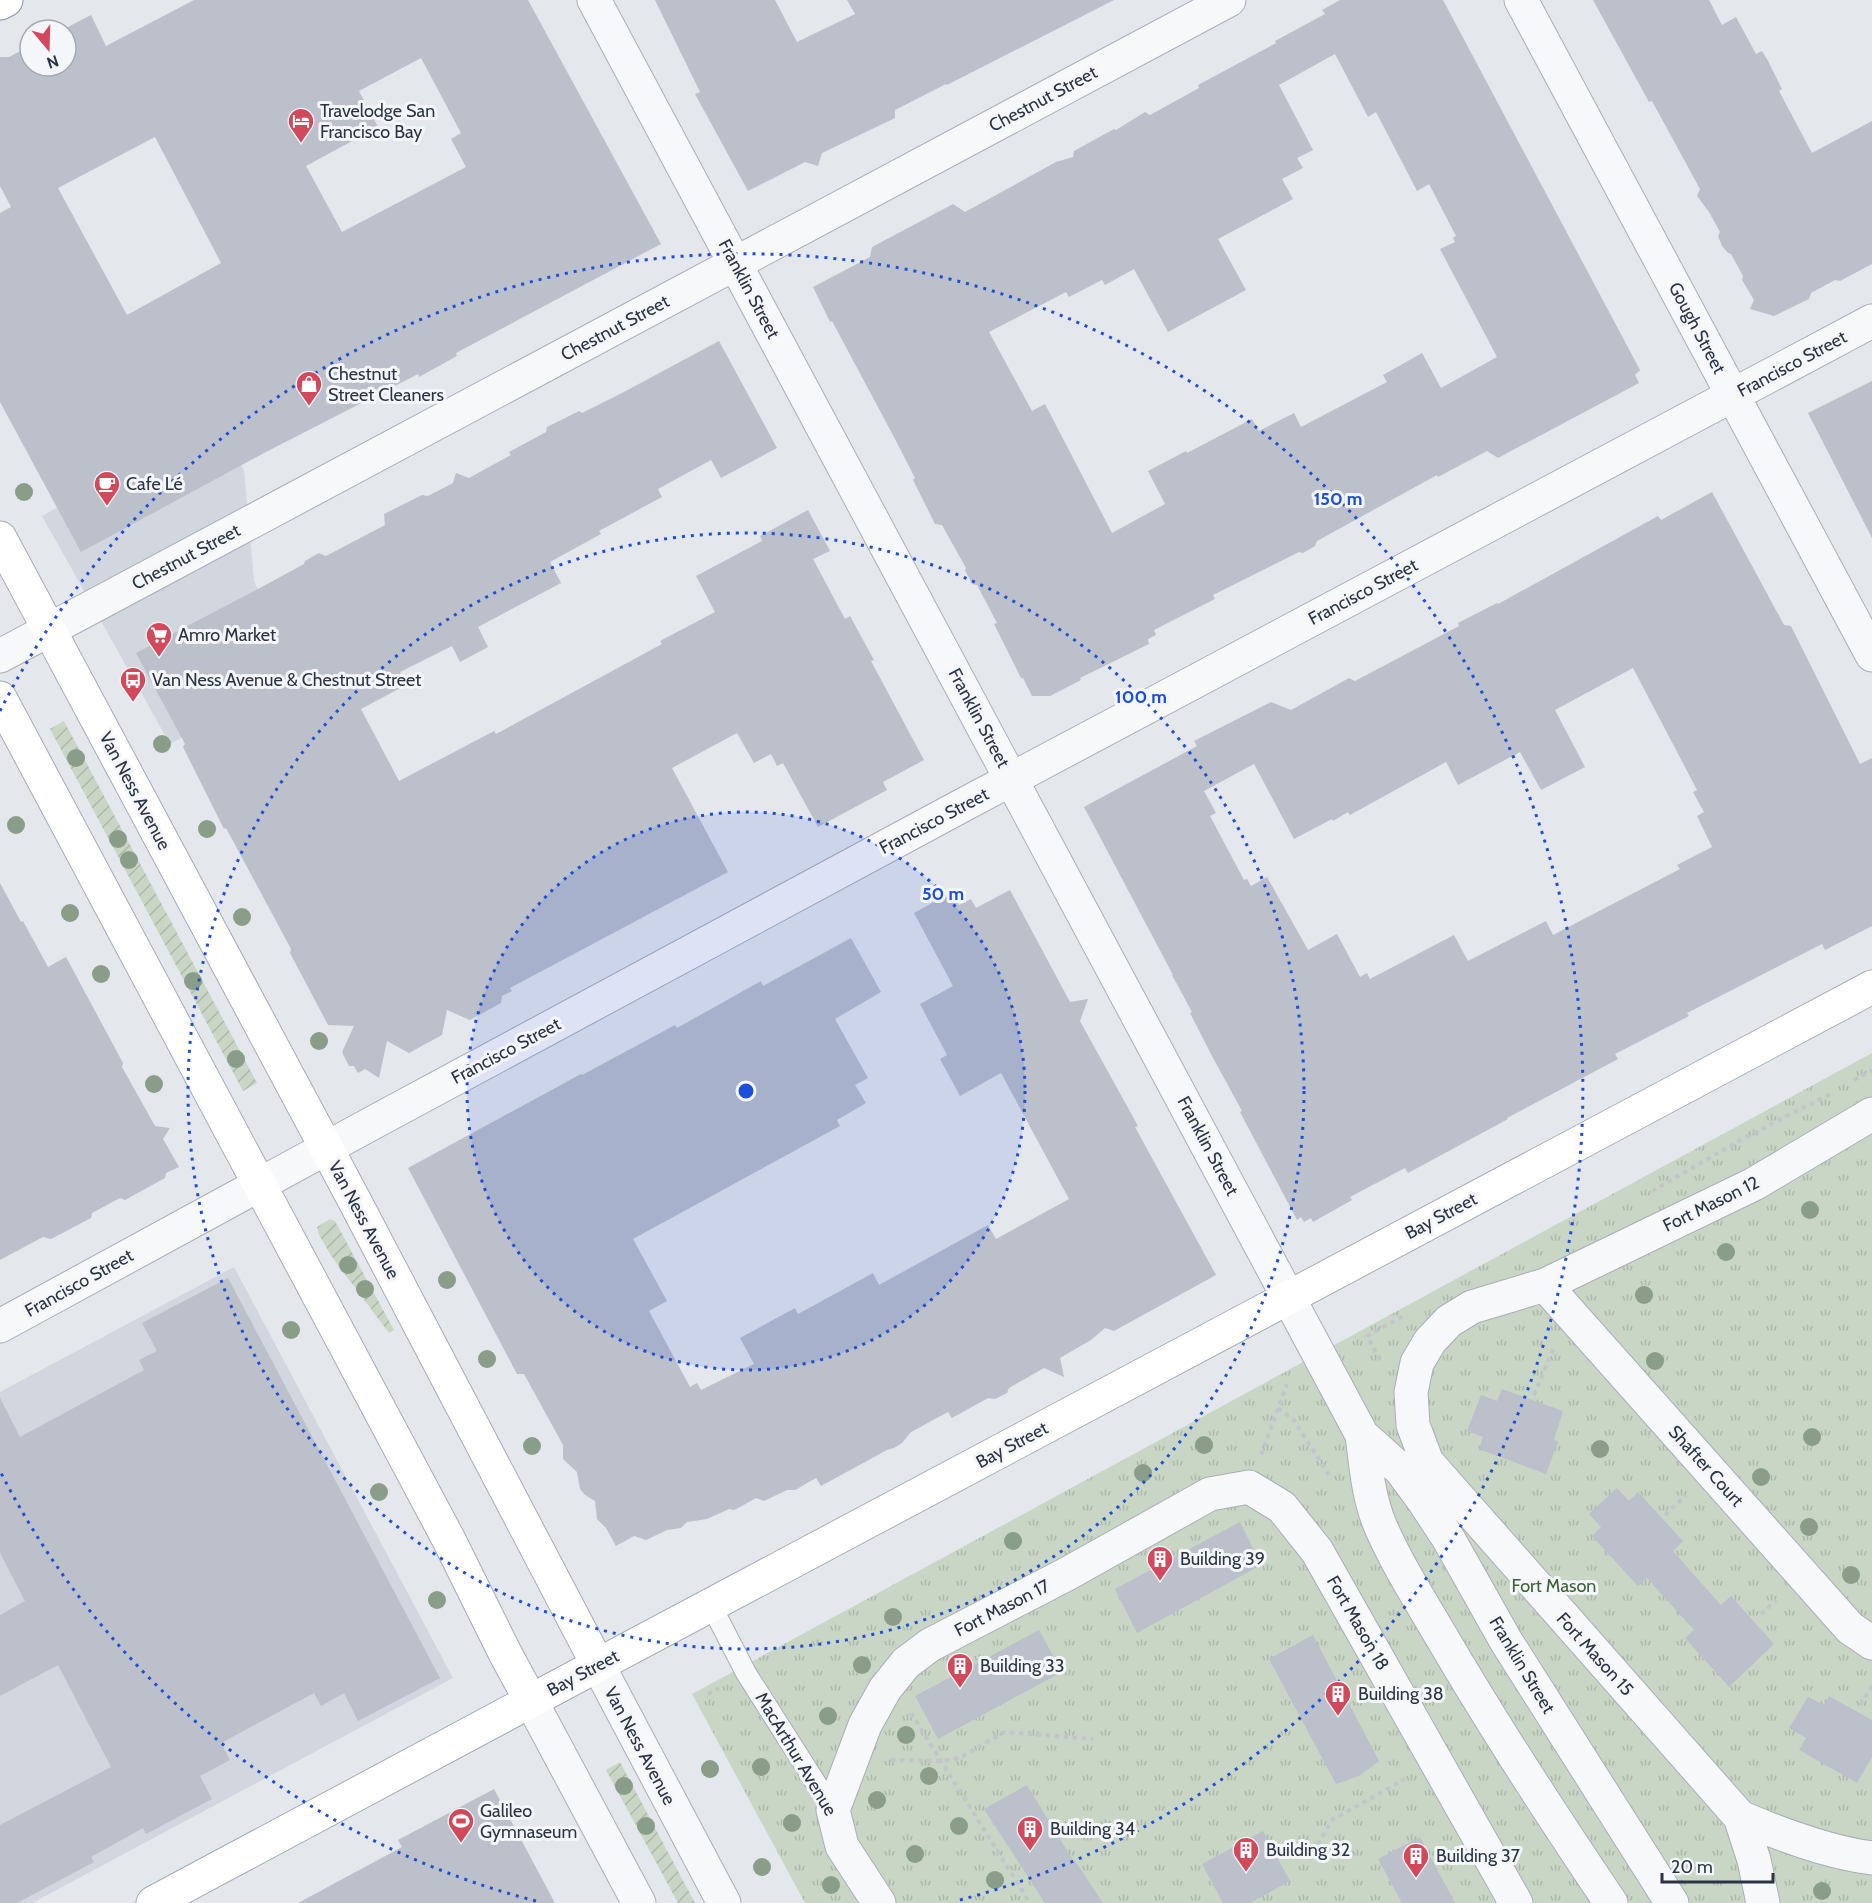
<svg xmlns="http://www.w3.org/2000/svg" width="1872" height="1903" viewBox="0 0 1872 1903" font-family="Cabin,sans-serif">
	<defs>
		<pattern id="park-tufts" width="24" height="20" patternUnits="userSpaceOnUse" patternTransform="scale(1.5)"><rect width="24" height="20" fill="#c9d6c5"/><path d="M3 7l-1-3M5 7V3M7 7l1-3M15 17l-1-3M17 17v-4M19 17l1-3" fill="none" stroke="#adb8ab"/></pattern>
		<pattern id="garden-furrows" width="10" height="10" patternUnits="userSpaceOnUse" patternTransform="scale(1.5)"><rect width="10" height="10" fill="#c9d6c5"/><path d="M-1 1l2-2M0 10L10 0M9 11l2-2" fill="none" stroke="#adb8ab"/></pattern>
	</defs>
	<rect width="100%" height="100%" fill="#e4e7ec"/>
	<path fill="#d2d6de" d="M219,417L244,471L254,581L298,676L170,744L42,516Z
		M234,1267L453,1678L32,1903H0V1392Z"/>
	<path fill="url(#park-tufts)" d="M1872,1053V1903H805L692,1694Z"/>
	<path fill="url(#garden-furrows)" d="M64,721L257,1083L243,1091L50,729Z
		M330,1219L335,1221L394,1330L389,1333L332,1257L319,1235L317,1227Z
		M620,1762L695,1903H678L606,1770Z"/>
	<path fill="#bbc0ca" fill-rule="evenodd" d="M194,0H528L661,244L456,353L457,356L419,377L418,374L264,453L81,552L0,402V213L11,207L0,186V57H9L30,46V66H66V30H63L66,28L91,15L106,46ZM421,58L461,133L451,139L466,167L342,232L306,166L378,127L359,91ZM155,137L221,263L127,315L58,188Z
		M655,0H775L797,42L855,14L847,0H1114L947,85L946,84L895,110V118L822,153L818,166L805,162L748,191L695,94L700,92Z
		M1340,0H1443L1640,370L1635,375L1639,383L1498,458L1487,451L1438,477L1437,475L1317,541L1315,546L1303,553L1299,552L1213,595L1215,599L1154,630L1156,635L1148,639L1149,644L1080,678L1081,680L1050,696H1032L1023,678H1021L994,624L997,623L977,585L972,584L965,570L966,568L942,525L935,524L913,480L915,478L895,439L832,321L830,322L813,287L870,257L872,247L953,204L965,212L1056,162L1073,157L1074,151L1114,129L1116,130L1145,112L1150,115L1199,88L1198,85L1276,43L1275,41L1325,14L1322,10ZM1335,54L1368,117L1376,112L1417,191L1429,184L1456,236L1453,238L1455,242L1440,249L1497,357L1441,388L1422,353L1383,375L1387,382L1301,427L1294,413L1259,431L1252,419L1187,453L1186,451L1148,471L1165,504L1112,533L1045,404L1032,411L989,332L1066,292L1069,297L1102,280L1105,285L1134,269L1168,332L1246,290L1218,239L1293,199L1282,179L1303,168L1297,158L1313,150L1279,85Z
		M1593,0H1709L1722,25L1736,17L1756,54L1762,51L1767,59L1782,89L1779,91L1812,153L1872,121V264L1840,281L1835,280L1811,293L1809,299L1774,316L1750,309L1754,300L1742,280L1743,276L1731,254L1728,253L1722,246L1718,236L1720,232L1709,212L1697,196L1700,189L1652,101L1649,102Z
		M719,341L777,448L721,478L711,460L658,489L662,497L599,531L601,534L550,562L561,583L478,627L488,647L460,662L452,646L400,672L406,685L361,709L399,781L494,731L496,734L662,644L660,641L715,612L696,576L762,541L760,536L808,510L830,551L813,559L845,619L850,616L874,660L871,661L924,760L883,782L887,790L818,827L783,763L777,766L771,754L754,763L737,733L672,768L728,872L510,988L512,991L502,996L501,1003L470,1020L447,1010L442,1035L409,1053L387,1041L379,1078L365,1069L358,1073L354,1066H349L342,1052L354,1026L328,1025L290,953L291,949L226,828L224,829L183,747L185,744L136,653L258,589L304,564L305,561L319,553L326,556L385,525L384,514L422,495L428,496L453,483L456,473L469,478L511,455L509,452L546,432L547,427L579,411L582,413L622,393Z
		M1872,381V538L1808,413Z
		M1712,492L1784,625L1791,626L1860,764L1872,758V926L1825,950L1822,944L1687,1013L1689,1016L1615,1054L1618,1059L1507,1118L1508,1119L1408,1173L1405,1168L1350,1197L1352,1200L1313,1222L1311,1218L1304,1222L1301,1217L1297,1220L1240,1112L1242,1111L1212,1056L1190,1013L1192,1012L1172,975H1173L1084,807L1197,746L1194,741L1271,702L1291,710L1349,678L1355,681L1459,626L1458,623L1497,603L1498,604L1658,516L1661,520ZM1633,668L1697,790L1693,792L1704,812L1697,816L1712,847L1677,865L1680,869L1553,935L1546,921L1468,961L1454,935L1370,979L1367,973L1360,977L1337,934L1308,950L1267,877L1251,886L1247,879L1244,880L1210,816L1216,813L1204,791L1254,764L1294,839L1332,819L1333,821L1348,812L1350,815L1446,762L1458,785L1520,752L1541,790L1585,767L1555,710Z
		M0,883L21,922L23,921L48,967L66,957L123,1063L122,1067L155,1126L170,1128L163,1139L179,1167L166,1173L165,1178L125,1200L120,1198L92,1213L91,1218L51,1239L43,1237L0,1260Z
		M1010,890L1070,1002L1088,999L1080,1021L1138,1126L1135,1127L1216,1275L1114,1331L1105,1328L1091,1340L1060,1358L1064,1377L1044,1368L1009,1388L1007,1393L995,1399L988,1398L952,1418L948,1412L911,1432L902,1443L894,1448L887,1450L821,1486L816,1478L795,1490H787L764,1501L756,1498L740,1507L734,1510L729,1509L707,1519L687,1522L681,1528L667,1530L646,1540L634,1536L616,1546L606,1528L597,1519L595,1501L585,1495L580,1489L577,1472L563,1459V1445L524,1374H517L408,1168L581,1074L582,1075L675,1025L677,1028L761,981L763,986L851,938L881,992L835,1019L868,1078L855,1085L866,1103L837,1120L840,1126L633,1239L667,1301L649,1311L690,1387L697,1383L701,1390L754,1364L740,1338L795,1308L798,1314L873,1273L879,1285L988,1225L996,1239L1069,1199L1001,1073L960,1096L940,1059L947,1055L920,1004L953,986L914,913L952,892L959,905L971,899L976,908Z
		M228,1278L440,1678L358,1721L344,1693L321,1706L314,1693L221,1743L230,1760L200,1776L212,1799L146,1834L143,1828L91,1857L94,1862L17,1903H0V1825L111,1767L58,1665L0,1696V1615L25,1601L0,1553V1398L20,1437L144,1370L139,1360L157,1351L142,1323Z
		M1502,1389L1563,1411L1554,1440L1558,1442L1546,1474L1479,1449L1483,1437L1467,1431L1481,1395L1497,1401Z
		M1617,1488L1629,1501L1638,1492L1683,1541L1673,1551L1721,1605L1731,1596L1774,1644L1729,1687L1685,1638L1694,1630L1647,1578L1638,1586L1592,1536L1601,1527L1589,1514Z
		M1240,1522L1261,1565L1137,1633L1115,1589Z
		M1039,1630L1062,1672L938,1739L915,1696Z
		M1313,1635L1379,1761L1359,1776L1336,1784L1269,1659Z
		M1829,1696L1872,1720V1757L1857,1783L1799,1750L1806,1738L1789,1728L1808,1697L1824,1705Z
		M1027,1785L1074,1862L1075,1861L1103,1903H1045L984,1809Z
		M494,1789L555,1903H298L402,1847L398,1840Z
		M1263,1831L1290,1881L1250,1903H1223L1202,1864Z
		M1420,1837L1455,1903H1402L1378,1859Z"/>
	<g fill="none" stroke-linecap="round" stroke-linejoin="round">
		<g stroke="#a9aeb7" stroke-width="22">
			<path id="service" d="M711,1605L746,1673L833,1810"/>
		</g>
		<g stroke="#a9aeb7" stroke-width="35">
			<path id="minor" d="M594,0L1362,1435L1401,1470L1423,1500L1448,1538L1506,1641L1672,1903
				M1521,0L1872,655
				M0,656L1229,0
				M1545,1285L1850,1628L1872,1643
				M0,1326L378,1120L963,805L1872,321
				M1362,1435C1366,1466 1368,1496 1380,1525C1397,1565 1422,1603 1444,1641C1496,1730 1553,1817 1611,1903
				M1740,1817C1782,1835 1827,1852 1872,1858
				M879,1903L842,1846L833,1810L865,1725L885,1689L906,1663L930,1645L1065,1575L1210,1494L1249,1487L1282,1507L1317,1551L1516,1903
				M1763,1903L1754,1860L1740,1817L1427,1462L1413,1425L1411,1392L1417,1363L1430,1341L1449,1321L1472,1307L1545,1285L1754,1184L1872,1114"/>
		</g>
		<g stroke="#a9aeb7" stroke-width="35">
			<path id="tertiary" d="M598,1665L724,1903
				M531,1701L639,1903"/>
		</g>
		<g stroke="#a9aeb7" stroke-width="35">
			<path id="secondary" d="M598,1665L1872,987"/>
		</g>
		<g stroke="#a3abb8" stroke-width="35">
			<path id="primary" d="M0,538L351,1194L598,1665L153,1903
				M0,698L449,1540L505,1653L531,1701"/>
		</g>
		<g stroke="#8b94a3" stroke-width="35">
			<path id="trunk" d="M0,3L6,0"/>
		</g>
		<path stroke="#c2c5cb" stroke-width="4" stroke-dasharray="4.5 4.5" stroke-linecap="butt" d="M1854,1080L1872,1070
			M1652,1191L1742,1139L1832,1093
			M1380,1360L1367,1336L1403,1316
			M1534,1395L1554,1347
			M1278,1408L1293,1419L1329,1475
			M1261,1455L1287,1384
			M1665,1515L1686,1495
			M1761,1614L1776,1600
			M708,1694L719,1688
			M1860,1705L1872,1686
			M911,1713L1030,1903
			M891,1760L942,1761L959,1758L1005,1732L1093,1739
			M1309,1860L1332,1820L1405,1779"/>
		<use href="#service" stroke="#f7f8fa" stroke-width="20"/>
		<use href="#minor" stroke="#f7f8fa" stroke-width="33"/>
		<use href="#tertiary" stroke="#f7f8fa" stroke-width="33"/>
		<use href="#secondary" stroke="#fff" stroke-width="33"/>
		<use href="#primary" stroke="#fff" stroke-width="33"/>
		<use href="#trunk" stroke="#fff" stroke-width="33"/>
	</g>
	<g fill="#899d89">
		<circle cx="24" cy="492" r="9"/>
		<circle cx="162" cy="744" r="9"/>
		<circle cx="76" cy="758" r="9"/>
		<circle cx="16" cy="825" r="9"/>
		<circle cx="207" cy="829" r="9"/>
		<circle cx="118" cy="839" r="9"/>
		<circle cx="129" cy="860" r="9"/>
		<circle cx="70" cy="913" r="9"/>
		<circle cx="242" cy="917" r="9"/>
		<circle cx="101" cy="974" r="9"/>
		<circle cx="193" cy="981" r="9"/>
		<circle cx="319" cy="1041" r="9"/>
		<circle cx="236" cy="1059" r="9"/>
		<circle cx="154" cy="1084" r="9"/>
		<circle cx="1810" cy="1210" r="9"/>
		<circle cx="1726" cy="1252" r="9"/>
		<circle cx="348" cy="1265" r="9"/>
		<circle cx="447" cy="1280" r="9"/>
		<circle cx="365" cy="1289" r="9"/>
		<circle cx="1644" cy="1295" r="9"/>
		<circle cx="291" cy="1330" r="9"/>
		<circle cx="487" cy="1359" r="9"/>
		<circle cx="1655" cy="1361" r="9"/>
		<circle cx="1812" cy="1437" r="9"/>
		<circle cx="1204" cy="1445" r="9"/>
		<circle cx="532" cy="1446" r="9"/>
		<circle cx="1600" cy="1449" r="9"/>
		<circle cx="1143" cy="1473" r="9"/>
		<circle cx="1761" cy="1477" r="9"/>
		<circle cx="379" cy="1492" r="9"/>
		<circle cx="1809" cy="1527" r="9"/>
		<circle cx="1013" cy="1541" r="9"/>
		<circle cx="1851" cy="1575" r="9"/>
		<circle cx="437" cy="1600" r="9"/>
		<circle cx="893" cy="1617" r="9"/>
		<circle cx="862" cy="1665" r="9"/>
		<circle cx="828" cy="1716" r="9"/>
		<circle cx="906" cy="1735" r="9"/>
		<circle cx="761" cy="1767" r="9"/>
		<circle cx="710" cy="1769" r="9"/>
		<circle cx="929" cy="1776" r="9"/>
		<circle cx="624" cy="1786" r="9"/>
		<circle cx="877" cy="1800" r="9"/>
		<circle cx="792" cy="1823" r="9"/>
		<circle cx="646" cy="1826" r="9"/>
		<circle cx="959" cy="1826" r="9"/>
		<circle cx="915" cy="1854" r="9"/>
		<circle cx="762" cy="1867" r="9"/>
		<circle cx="995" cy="1880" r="9"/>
		<circle cx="831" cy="1885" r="9"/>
		<circle cx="1822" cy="1891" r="9"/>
	</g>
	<circle cx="746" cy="1091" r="279" fill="#1d4ed8" fill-opacity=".12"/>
	<g fill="none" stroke="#1d4ed8" stroke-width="3" stroke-dasharray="3 6">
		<circle cx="746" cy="1091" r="279"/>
		<circle cx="746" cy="1091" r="558"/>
		<path d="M536 1901A837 837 0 0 1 0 1471M0 711A837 837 0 1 1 956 1901"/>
	</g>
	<defs>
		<g id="hotel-pin" transform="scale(1.35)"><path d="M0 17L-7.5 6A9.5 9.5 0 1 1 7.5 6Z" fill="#d1495b" stroke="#f4f6f9"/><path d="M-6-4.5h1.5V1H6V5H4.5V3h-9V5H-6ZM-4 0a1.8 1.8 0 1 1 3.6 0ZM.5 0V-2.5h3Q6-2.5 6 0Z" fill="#fff"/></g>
		<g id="shop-pin" transform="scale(1.35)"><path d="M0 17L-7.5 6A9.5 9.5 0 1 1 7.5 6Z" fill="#d1495b" stroke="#f4f6f9"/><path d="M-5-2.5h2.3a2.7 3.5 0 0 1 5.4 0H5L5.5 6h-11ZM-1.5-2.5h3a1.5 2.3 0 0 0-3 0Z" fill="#fff"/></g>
		<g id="cafe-pin" transform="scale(1.35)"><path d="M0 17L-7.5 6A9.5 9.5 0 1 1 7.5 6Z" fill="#d1495b" stroke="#f4f6f9"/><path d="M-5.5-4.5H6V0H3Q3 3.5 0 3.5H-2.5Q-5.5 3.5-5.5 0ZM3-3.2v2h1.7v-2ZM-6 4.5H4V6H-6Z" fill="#fff"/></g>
		<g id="supermarket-pin" transform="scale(1.35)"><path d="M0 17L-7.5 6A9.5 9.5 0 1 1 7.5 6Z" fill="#d1495b" stroke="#f4f6f9"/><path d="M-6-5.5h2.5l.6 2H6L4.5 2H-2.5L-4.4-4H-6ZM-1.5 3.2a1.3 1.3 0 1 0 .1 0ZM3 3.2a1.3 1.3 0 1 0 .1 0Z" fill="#fff"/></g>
		<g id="bus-pin" transform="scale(1.35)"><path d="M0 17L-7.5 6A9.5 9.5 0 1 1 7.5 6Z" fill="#d1495b" stroke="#f4f6f9"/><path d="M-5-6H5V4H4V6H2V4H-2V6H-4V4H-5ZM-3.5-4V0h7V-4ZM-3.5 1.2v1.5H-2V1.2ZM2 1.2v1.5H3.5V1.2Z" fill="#fff"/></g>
		<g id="building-pin" transform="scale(1.35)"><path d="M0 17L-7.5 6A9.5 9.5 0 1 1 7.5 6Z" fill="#d1495b" stroke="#f4f6f9"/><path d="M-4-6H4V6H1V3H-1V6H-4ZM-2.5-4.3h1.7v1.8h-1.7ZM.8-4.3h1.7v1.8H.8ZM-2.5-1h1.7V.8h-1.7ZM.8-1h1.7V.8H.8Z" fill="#fff"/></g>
		<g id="stadium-pin" transform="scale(1.35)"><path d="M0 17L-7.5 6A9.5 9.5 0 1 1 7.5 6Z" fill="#d1495b" stroke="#f4f6f9"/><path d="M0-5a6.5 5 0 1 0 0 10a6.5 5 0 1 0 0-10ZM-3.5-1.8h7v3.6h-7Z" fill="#fff"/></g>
	</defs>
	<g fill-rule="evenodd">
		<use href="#hotel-pin" x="301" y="121"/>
		<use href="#shop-pin" x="309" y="384"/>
		<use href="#cafe-pin" x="107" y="484"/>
		<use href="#supermarket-pin" x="159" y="635"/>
		<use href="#bus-pin" x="133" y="680"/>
		<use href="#building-pin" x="1160" y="1559"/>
		<use href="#building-pin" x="960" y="1666"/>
		<use href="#building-pin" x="1338" y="1694"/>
		<use href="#stadium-pin" x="461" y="1821"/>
		<use href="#building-pin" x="1030" y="1829"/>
		<use href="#building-pin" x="1246" y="1850"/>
		<use href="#building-pin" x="1416" y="1856"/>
	</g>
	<g text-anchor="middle" stroke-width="6" stroke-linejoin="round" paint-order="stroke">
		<g font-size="18" fill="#2b3445" stroke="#f4f6f9">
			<text transform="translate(1043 99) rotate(-28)" y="6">Chestnut Street</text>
			<text transform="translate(749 289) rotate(62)" y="6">Franklin Street</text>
			<text transform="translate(615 328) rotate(-28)" y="6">Chestnut Street</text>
			<text transform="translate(1697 328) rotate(62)" y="6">Gough Street</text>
			<text transform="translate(1792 364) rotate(-28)" y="6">Francisco Street</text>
			<text transform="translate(186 557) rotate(-28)" y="6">Chestnut Street</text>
			<text transform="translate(1363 592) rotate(-28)" y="6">Francisco Street</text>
			<text transform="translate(979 718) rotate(62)" y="6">Franklin Street</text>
			<text transform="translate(135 791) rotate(62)" y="6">Van Ness Avenue</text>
			<text transform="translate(934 821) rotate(-28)" y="6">Francisco Street</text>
			<text transform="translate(506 1051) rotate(-28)" y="6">Francisco Street</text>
			<text transform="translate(1208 1146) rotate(62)" y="6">Franklin Street</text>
			<text transform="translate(1711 1204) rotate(-26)" y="6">Fort Mason 12</text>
			<text transform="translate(1441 1216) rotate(-28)" y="6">Bay Street</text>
			<text transform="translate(364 1220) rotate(62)" y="6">Van Ness Avenue</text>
			<text transform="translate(79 1283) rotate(-29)" y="6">Francisco Street</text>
			<text transform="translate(1012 1445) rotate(-28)" y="6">Bay Street</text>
			<text transform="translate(1706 1466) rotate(48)" y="6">Shafter Court</text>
			<text transform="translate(1002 1608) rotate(-27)" y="6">Fort Mason 17</text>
			<text transform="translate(1358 1623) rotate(60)" y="6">Fort Mason 18</text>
			<text transform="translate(1595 1654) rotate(48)" y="6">Fort Mason 15</text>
			<text transform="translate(1522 1665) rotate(59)" y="6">Franklin Street</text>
			<text transform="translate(583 1673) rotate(-28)" y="6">Bay Street</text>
			<text transform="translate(640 1746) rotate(62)" y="6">Van Ness Avenue</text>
			<text transform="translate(796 1754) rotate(59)" y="6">MacArthur Avenue</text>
		</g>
		<g font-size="18" fill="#2b3445" stroke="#f4f6f9" text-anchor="start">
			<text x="320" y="117">Travelodge San<tspan x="320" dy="21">Francisco Bay</tspan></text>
			<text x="328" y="380">Chestnut<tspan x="328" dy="21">Street Cleaners</tspan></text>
			<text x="126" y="490">Cafe Lé</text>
			<text x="178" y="641">Amro Market</text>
			<text x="152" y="686">Van Ness Avenue &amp; Chestnut Street</text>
			<text x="1180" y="1565">Building 39</text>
			<text x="980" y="1672">Building 33</text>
			<text x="1358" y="1700">Building 38</text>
			<text x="480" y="1817">Galileo<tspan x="480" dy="21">Gymnaseum</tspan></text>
			<text x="1050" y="1835">Building 34</text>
			<text x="1266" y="1856">Building 32</text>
			<text x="1436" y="1862">Building 37</text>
		</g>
		<g font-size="18" fill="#3f6138" stroke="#f4f6f9">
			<text x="1554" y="1592">Fort Mason</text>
		</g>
	</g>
	<circle cx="746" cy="1091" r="9" fill="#1d4ed8" stroke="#f4f6f9" stroke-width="3"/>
	<g font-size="18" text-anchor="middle" font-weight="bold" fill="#1d4ed8" stroke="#f4f6f9" stroke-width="6" stroke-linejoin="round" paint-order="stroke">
		<text x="1338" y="505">150 m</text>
		<text x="1141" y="703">100 m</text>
		<text x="943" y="900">50 m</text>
	</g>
	<g transform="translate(48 48) rotate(161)"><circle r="28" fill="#f4f6f9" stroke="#a4a8b1" stroke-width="1.5"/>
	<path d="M0-4.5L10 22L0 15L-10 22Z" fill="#d1495b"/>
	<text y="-9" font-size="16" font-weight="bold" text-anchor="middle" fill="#2b3445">N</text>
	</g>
	<path d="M1662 1873v9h111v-9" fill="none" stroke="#2b3445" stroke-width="3"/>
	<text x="1671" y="1873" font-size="18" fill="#2b3445" stroke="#f4f6f9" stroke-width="4.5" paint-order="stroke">20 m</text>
</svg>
